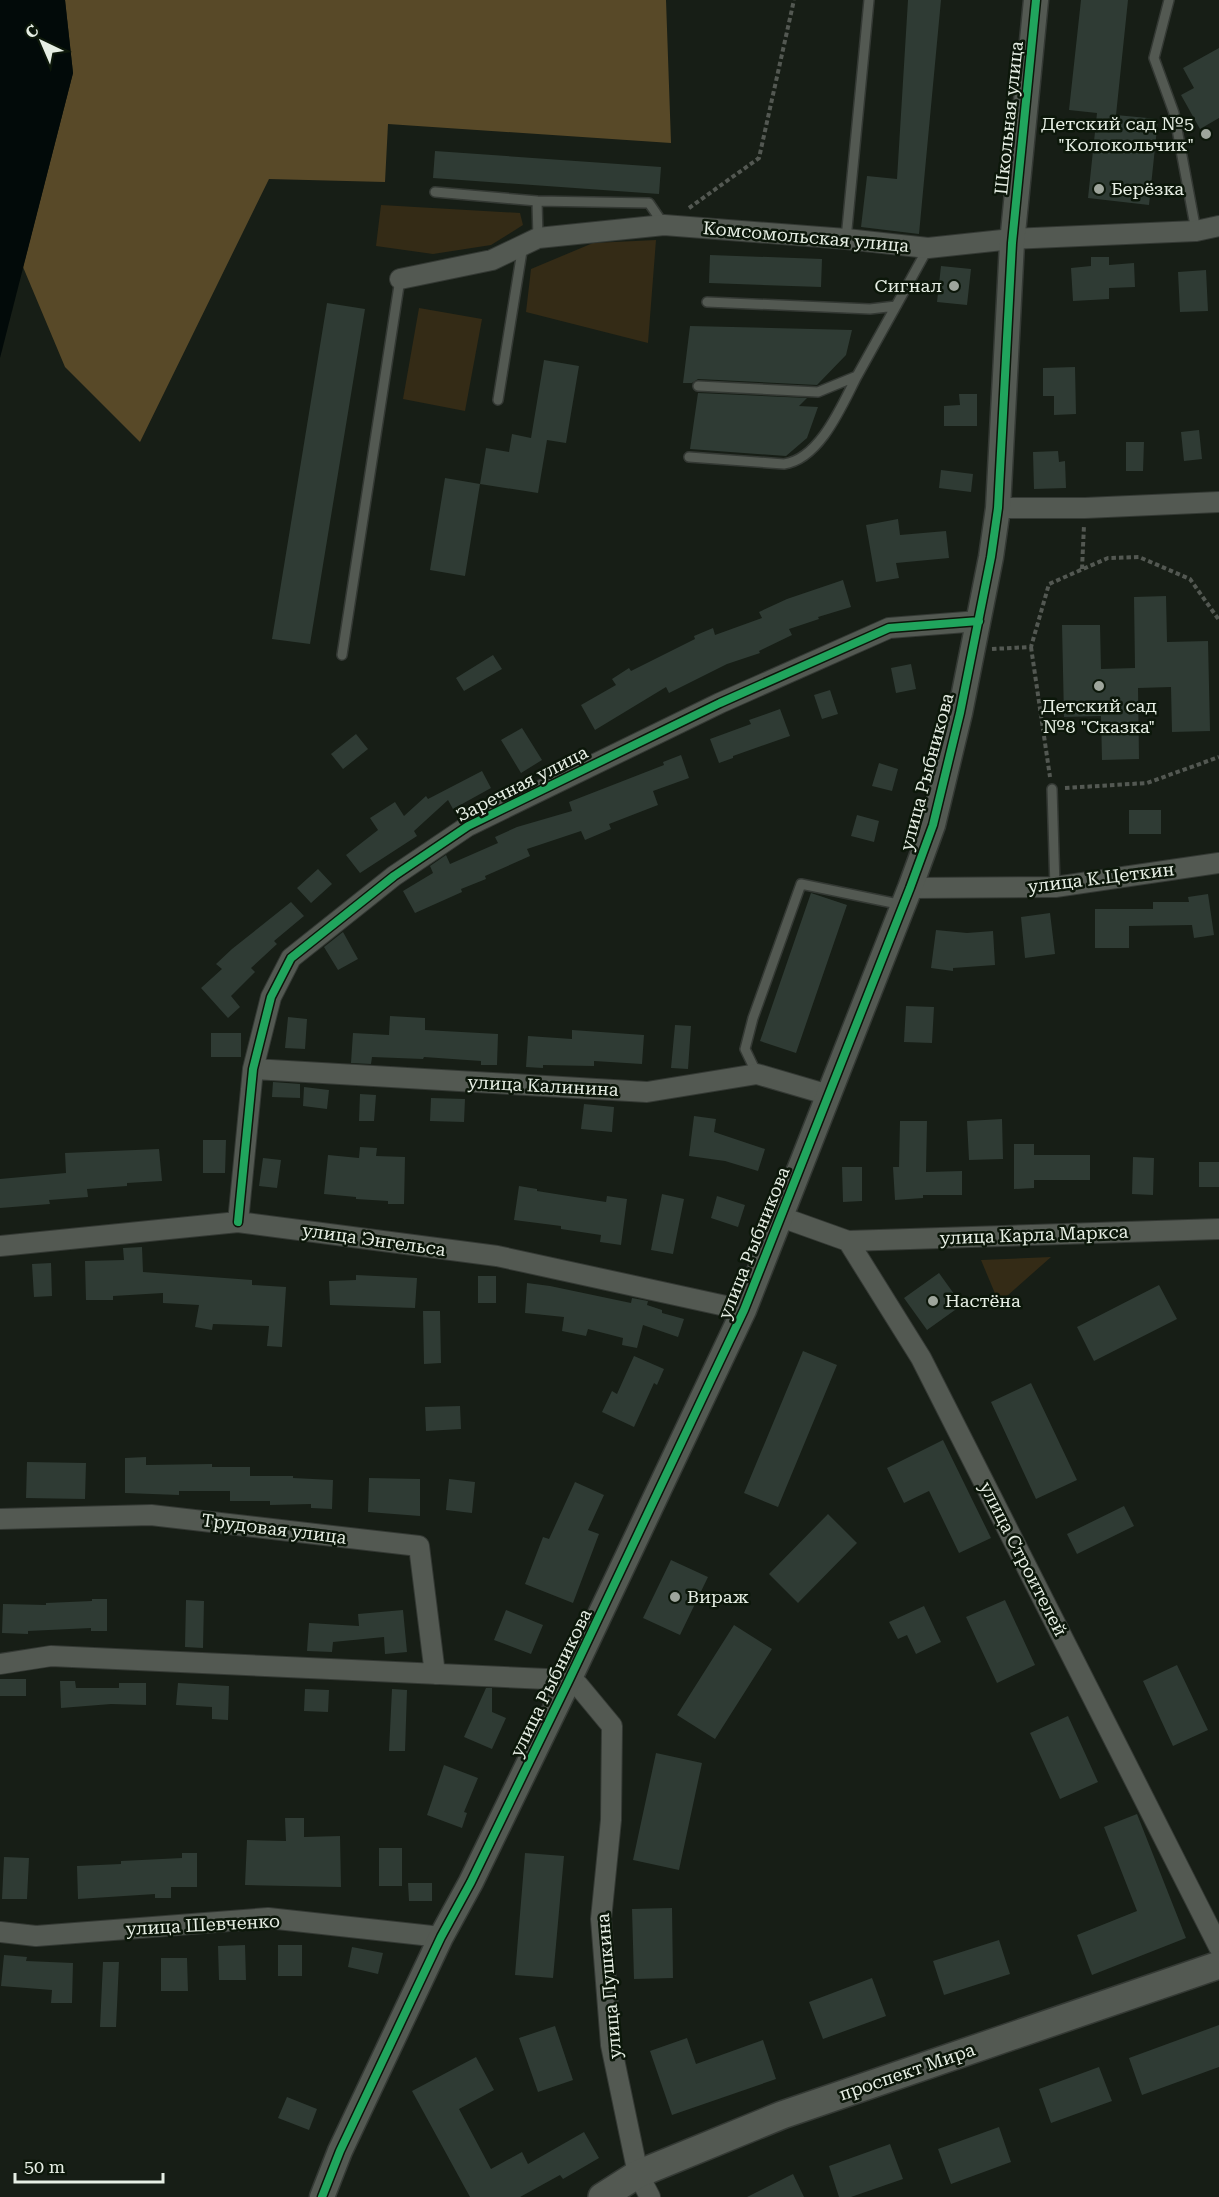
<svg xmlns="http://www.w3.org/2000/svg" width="1219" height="2197" viewBox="0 0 1219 2197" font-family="'Roboto Serif',serif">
	<rect width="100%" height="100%" fill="#171e16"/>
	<path fill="#342b16" d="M381,205L520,213L523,225L491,245L433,254L376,246Z
		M656,240L648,343L526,312L531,269L593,243Z
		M419,308L482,319L465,411L403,399Z
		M1051,1257L999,1303L981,1260Z"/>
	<path fill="#584928" d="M65,0H666L671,143L388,124L385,182L269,179L140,442L65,367L23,267L73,73Z"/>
	<path fill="#020a09" d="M0,0H65L73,73L0,358Z"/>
	<path fill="#2f3b34" d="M908,0H941L919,234L861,227L867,176L897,179Z
		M1081,0H1128L1116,115L1158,119L1149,205L1088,198L1097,113L1069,110Z
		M1219,48V118L1200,129L1181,95L1194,88L1183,68Z
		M435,151L661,167L659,194L433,178Z
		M710,255L822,259L821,287L709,283Z
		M1091,257H1109V265L1134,263L1135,287L1109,288V299L1073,301L1071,268L1091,266Z
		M941,266L971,269L967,305L937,302Z
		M1206,270L1208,311L1180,312L1178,272Z
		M327,303L365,309L310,644L272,639Z
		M690,326L852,330L846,355L817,385L698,379L692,383H683Z
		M544,360L579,366L566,443L547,440L538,493L480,484L486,448L509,452L512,434L531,438Z
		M1075,367L1076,414L1054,415V396H1043V368Z
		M698,393L807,398L799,406L818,407L807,438L786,456L690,449Z
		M959,394H977V426H944V406L960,405Z
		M1199,430L1202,459L1184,461L1181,432Z
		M1126,442H1144L1143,471H1126Z
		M1058,451L1059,462L1065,461L1066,488L1034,489L1033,452Z
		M941,470L973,474L971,492L939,488Z
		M445,478L480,484L465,576L430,570Z
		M898,519L900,535L946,531L949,558L896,563L899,578L876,582L866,525Z
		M843,580L851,607L818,617L819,619L789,629L792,635L759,651L760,653L727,664L669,693L666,687L595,730L581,705L616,685L612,679L629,668L631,671L695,639L694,636L713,628L715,635L762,618L759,612L787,599Z
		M1166,596L1167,642L1208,641L1210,731L1172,732L1171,687L1138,688L1139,759L1102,760L1101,716L1064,717L1062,625H1100L1101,669L1135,668L1134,597Z
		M493,655L502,669L464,691L456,678Z
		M911,664L916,689L896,693L891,668Z
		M830,690L838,714L822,719L814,695Z
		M780,709L790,736L733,756V758L719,763L710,739L751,724L749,720Z
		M522,728L542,760L521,773L501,740Z
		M356,734L368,749L343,769L331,754Z
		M681,755L689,778L653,791L658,805L609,824L611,829L585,840L581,831L527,849L530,856L485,876L486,879L461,889L462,892L415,913L403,891L433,873L430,866L446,855L450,864L498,843L495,837L517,827L572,811L569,802L664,765L663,762Z
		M879,763L898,769L892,791L872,786Z
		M482,771L491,788L453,809L448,800L414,831L417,836L360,873L346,855L378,830L370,818L395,802L404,816L426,796L428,799Z
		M1129,810H1161V834H1129Z
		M857,815L879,821L874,842L851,836Z
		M318,869L332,884L311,903L297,888Z
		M811,893L847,905L796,1053L760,1041Z
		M1208,894L1214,935L1194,938L1192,925L1129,926V948H1095V909H1153V902H1189L1188,897Z
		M291,902L304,916L274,941L277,944L251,968L255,972L231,996L240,1007L228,1018L201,988L222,969L216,964L232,949Z
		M1050,913L1055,954L1025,958L1021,917Z
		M936,930L967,933L993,931L995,965L953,968V971L931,968Z
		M343,932L358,959L338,970L324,947Z
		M906,1006L934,1007L932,1043L904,1042Z
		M390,1016L425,1018V1030L498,1034L497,1065H481V1061L424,1057L423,1059L372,1057L371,1064L351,1063L353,1033L389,1035Z
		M288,1017L307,1019L305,1049L285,1048Z
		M675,1025L691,1026L688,1069L671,1068Z
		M572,1030L644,1035L642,1064L594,1061V1066L543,1065V1068L526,1067L528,1036L572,1039Z
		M211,1033H241V1057H211Z
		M273,1082L300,1084V1098L272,1097Z
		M304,1087L329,1090L327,1109L303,1106Z
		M360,1094L376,1095L374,1121H359Z
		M431,1098L465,1099L464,1122L430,1121Z
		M584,1104L614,1107L612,1132L581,1129Z
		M694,1116L716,1119L714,1132L765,1149L758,1171L725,1161L689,1156Z
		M1002,1119L1003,1159L969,1160L967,1121Z
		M900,1121H927L926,1172L962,1171V1195H923V1198L895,1200L893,1167H899Z
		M203,1140H226L225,1173H203Z
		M1014,1144H1034V1155H1090V1180H1034V1188L1014,1189Z
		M360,1147L377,1148L376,1156L405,1157L404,1204H388V1201L356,1199V1197L324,1194L328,1155L359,1158Z
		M159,1149L162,1181L127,1183V1186L87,1189L88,1197L49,1200L50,1204L0,1208V1179L66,1173L65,1153Z
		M1133,1157L1154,1158L1153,1195L1132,1194Z
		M263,1158L281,1160L277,1188L259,1186Z
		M1199,1162H1219V1187H1199Z
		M842,1167H862V1201L843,1202Z
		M519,1186L537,1189V1191L606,1202L607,1196L627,1199L621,1245L600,1242L601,1235L561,1229V1226L514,1220Z
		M662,1194L684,1199L673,1254L651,1250Z
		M717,1196L745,1205L738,1227L711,1218Z
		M142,1247L143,1272L252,1280V1285L286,1287L282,1347L267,1346L269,1326L213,1324L212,1330L195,1327L199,1305L163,1303V1293L113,1296V1300H86L85,1261L124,1260L123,1248Z
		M51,1263L52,1296L34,1297L32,1264Z
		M939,1273L962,1305L927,1330L904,1298Z
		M356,1275L417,1278L415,1308L330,1305L329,1281L356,1280Z
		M478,1276H496V1303H478Z
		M527,1283L550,1286L631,1303L632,1298L648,1301L647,1305L662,1310V1313L684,1319L678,1337L643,1325L637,1348L622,1345L623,1338L588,1329L586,1336L562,1331L564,1317L525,1313Z
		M1159,1285L1177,1319L1094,1361L1077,1327Z
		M423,1311H440L441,1363L424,1364Z
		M803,1351L837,1365L778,1507L744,1493Z
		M634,1356L664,1369L657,1385L654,1383L634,1427L602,1412L612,1391L617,1394Z
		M1031,1383L1077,1480L1036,1499L991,1402Z
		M460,1406L461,1429L426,1431L425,1407Z
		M943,1440L991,1538L959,1553L929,1491L904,1503L887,1468Z
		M146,1457V1465L212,1464V1467H250V1476H293V1478L333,1480L332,1509L311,1508V1504L270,1505V1501H230V1491H179V1495L125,1493V1458Z
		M27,1462L86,1463L85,1499L26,1498Z
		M369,1478L420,1479V1516L368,1512Z
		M449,1479L475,1482L472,1513L446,1510Z
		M575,1482L604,1495L588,1530L599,1534L573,1603L525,1584L543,1537L549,1539Z
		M1124,1506L1134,1526L1077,1554L1067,1534Z
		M828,1514L857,1543L798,1603L769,1574Z
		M671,1560L708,1577L680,1635L643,1618Z
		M92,1599H107V1631H91V1628L28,1631V1634L2,1633L3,1604L46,1605V1603L92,1601Z
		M186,1600L204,1601L203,1648L185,1647Z
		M1005,1600L1035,1665L997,1683L966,1617Z
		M924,1606L941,1642L916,1654L907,1635L898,1639L889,1622Z
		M403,1610L407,1652L385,1654L384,1637L333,1642L332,1652L307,1651L309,1623L359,1626L358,1614Z
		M506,1610L543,1625L531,1654L494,1640Z
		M734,1625L772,1649L715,1739L677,1715Z
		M1177,1665L1208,1730L1173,1746L1143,1681Z
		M0,1679H26V1696H0Z
		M60,1681H75L76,1688H119V1683H146V1705L111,1704L61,1708Z
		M178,1683L229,1686L228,1720L212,1719V1707L176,1705Z
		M486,1688H492V1712L506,1718L492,1749L464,1737Z
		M305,1689L329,1690L328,1712L304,1711Z
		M392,1689L407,1690L405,1751H389Z
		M1068,1716L1098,1782L1060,1799L1030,1733Z
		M656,1753L702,1763L679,1870L633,1860Z
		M444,1765L478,1778L464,1812L467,1813L462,1828L427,1815Z
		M1137,1814L1186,1938L1092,1975L1077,1935L1137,1911L1104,1827Z
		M285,1818H304V1837L340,1836L341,1887L245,1885L247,1840L286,1841Z
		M379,1848H402V1886H379Z
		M182,1853H197V1887H171V1898H155V1894L78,1899L77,1866L121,1864V1861L182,1858Z
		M525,1853L564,1856L553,1978L515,1975Z
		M4,1857L29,1858L27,1899H2Z
		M408,1883H432V1901H409Z
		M672,1908L673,1978L634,1979L632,1909Z
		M999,1940L1010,1974L944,1995L933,1961Z
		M245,1945L246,1980H219L218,1946Z
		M278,1945H302V1976H278Z
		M352,1947L383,1953L378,1974L348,1967Z
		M4,1955L27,1957L26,1961L73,1963L72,2003H51L52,1990L1,1986Z
		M161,1958H187L188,1991H161Z
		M103,1962H119L116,2027H100Z
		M872,1978L886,2016L823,2039L809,2002Z
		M1219,2025V2067L1142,2095L1129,2058Z
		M555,2026L573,2080L538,2092L519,2038Z
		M687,2038L696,2064L763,2040L776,2079L672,2115L650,2051Z
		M476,2057L494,2090L459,2109L491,2169L522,2152L528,2164L584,2132L599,2158L563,2179L560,2175L520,2197H470L412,2091Z
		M1099,2067L1112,2101L1051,2123L1039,2089Z
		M287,2097L317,2109L309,2130L278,2118Z
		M999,2127L1011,2162L951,2184L938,2149Z
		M890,2144L903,2179L851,2197H839L829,2166Z
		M793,2174L804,2197H747Z"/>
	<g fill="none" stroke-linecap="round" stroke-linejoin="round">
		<g stroke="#343934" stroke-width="12">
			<path id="service" d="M1169,0L1154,58L1174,113L1196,231
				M435,192L537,201L538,238
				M537,201L649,203L664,225
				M846,239L869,0
				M707,302L870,309L896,306L928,248
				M698,386L818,392L857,376L896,306
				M498,400L523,245
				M689,457L784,464C820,459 842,405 857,376
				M342,655L400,279
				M1052,789L1055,887
				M757,1074L745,1049L753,1018L801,884L903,905"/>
		</g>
		<g stroke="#343934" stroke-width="22">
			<path id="minor" d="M400,279L492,260L538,238L664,225L846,239L928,248L1012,239L1196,231L1219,226
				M998,508H1085L1219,502
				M910,888L1055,887L1219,863
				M253,1069L647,1092L757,1074L829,1095
				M781,1217L848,1241L921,1358L1219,1947
				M238,1222L253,1069L271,997L291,958L394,876L468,826L720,703L889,628L979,621
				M848,1241L1219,1229
				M0,1246L238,1222L497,1256L744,1310
				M0,1519L151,1515L419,1546L435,1674
				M0,1664L51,1656L569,1680L578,1685L612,1726L611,1820L601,1919L611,2045L638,2174L650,2197
				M0,1932L36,1936L268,1918L441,1937"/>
		</g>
		<g stroke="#343934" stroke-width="27">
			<path id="tertiary" d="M322,2197L340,2151L441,1937L471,1882L569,1680L744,1310L910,888L933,825L960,713L991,557L998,508L1012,243L1036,0"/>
		</g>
		<g stroke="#343934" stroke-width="30">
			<path id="secondary" d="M602,2197L638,2174L782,2115L1219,1965"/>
		</g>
		<path stroke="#535852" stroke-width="4" stroke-dasharray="4.5 3" stroke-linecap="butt" d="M689,208L759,158L794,0
			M1082,569L1084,525
			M1031,647L1050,777
			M992,649L1031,647L1049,584L1108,558L1139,557L1190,579L1219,620
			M1065,788L1147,783L1219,757"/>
		<use href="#service" stroke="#535952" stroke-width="9"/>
		<use href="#minor" stroke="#535952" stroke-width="20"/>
		<use href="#tertiary" stroke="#535952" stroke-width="24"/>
		<use href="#secondary" stroke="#535952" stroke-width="27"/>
		<g stroke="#0c170a" stroke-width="11">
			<path id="cycleway" d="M238,1222L253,1069L271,997L291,958L394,876L468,826L720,703L889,628L979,621
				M322,2197L340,2151L441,1937L471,1882L569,1680L744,1310L910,888L933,825L960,713L991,557L998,508L1012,243L1036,0"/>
		</g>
		<use href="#cycleway" stroke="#20a55d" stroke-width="8"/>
	</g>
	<g fill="#9ea59c" stroke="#0c170a" stroke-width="2">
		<circle cx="1206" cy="134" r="6"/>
		<circle cx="1099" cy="189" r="6"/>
		<circle cx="954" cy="286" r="6"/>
		<circle cx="1099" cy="686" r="6"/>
		<circle cx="933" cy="1301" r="6"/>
		<circle cx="675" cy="1597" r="6"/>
	</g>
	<g text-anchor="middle" stroke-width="5" stroke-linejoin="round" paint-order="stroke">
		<g font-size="18" fill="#e6eee4" stroke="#0c170a">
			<text transform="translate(1009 118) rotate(-84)" y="6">Школьная улица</text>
			<text transform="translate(806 237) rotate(5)" y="6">Комсомольская улица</text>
			<text transform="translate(927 772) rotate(-75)" y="6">улица Рыбникова</text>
			<text transform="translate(522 784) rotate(-27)" y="6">Заречная улица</text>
			<text transform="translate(1101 878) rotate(-7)" y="6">улица К.Цеткин</text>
			<text transform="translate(543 1086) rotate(3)" y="6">улица Калинина</text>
			<text transform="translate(1034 1235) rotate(-2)" y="6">улица Карла Маркса</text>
			<text transform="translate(374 1240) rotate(8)" y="6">улица Энгельса</text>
			<text transform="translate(754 1243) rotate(-68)" y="6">улица Рыбникова</text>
			<text transform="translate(274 1529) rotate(7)" y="6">Трудовая улица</text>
			<text transform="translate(1023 1559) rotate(63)" y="6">улица Строителей</text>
			<text transform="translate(551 1683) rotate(-64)" y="6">улица Рыбникова</text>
			<text transform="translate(203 1925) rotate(-3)" y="6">улица Шевченко</text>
			<text transform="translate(609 1986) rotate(-95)" y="6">улица Пушкина</text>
			<text transform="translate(907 2072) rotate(-19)" y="6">проспект Мира</text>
		</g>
		<g font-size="18" fill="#e6eee4" stroke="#0c170a" text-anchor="start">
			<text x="1194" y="130" text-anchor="end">Детский сад №5<tspan x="1194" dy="21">"Колокольчик"</tspan></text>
			<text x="1111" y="195">Берёзка</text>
			<text x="942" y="292" text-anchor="end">Сигнал</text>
			<text x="1099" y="712" text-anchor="middle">Детский сад<tspan x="1099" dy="21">№8 "Сказка"</tspan></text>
			<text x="945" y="1307">Настёна</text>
			<text x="687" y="1603">Вираж</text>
		</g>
	</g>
	<g transform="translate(42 42) rotate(316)" stroke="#0c170a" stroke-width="4.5" paint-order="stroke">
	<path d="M0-4.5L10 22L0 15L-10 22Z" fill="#e6eee4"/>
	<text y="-9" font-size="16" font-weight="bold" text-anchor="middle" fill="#e6eee4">С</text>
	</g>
	<path d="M15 2173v9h148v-9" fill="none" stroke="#e6eee4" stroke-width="3"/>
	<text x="24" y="2173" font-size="18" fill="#e6eee4" stroke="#0c170a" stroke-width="4.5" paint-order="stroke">50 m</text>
</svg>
